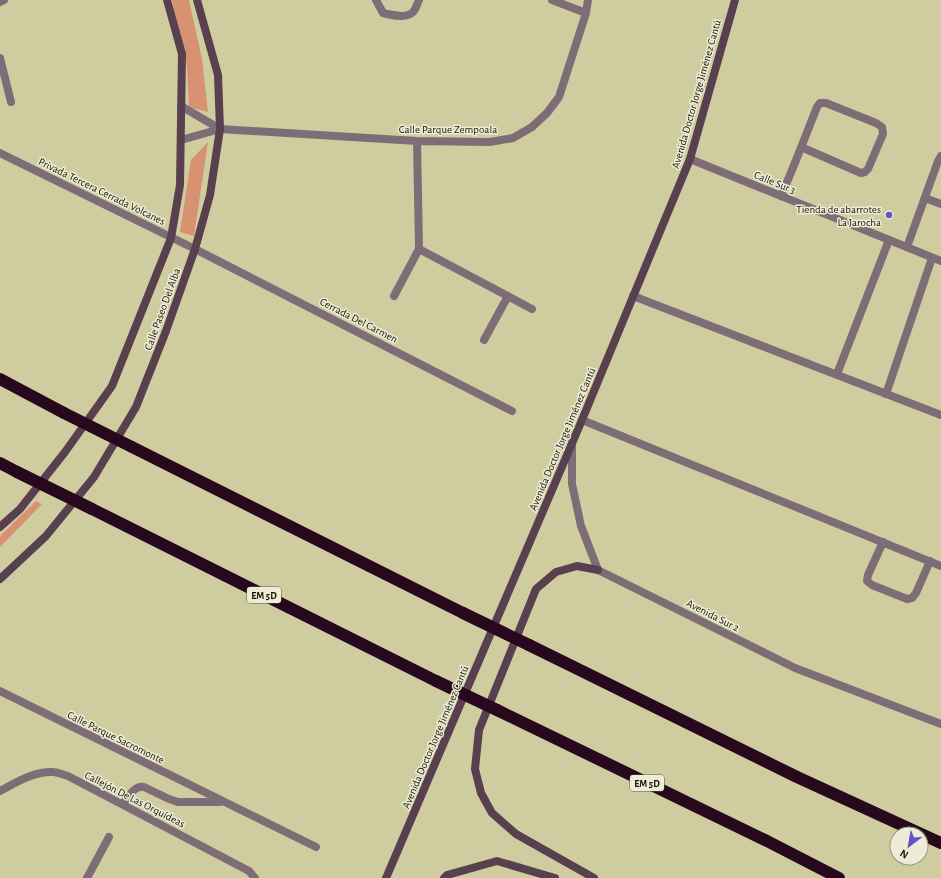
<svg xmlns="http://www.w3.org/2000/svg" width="941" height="878" viewBox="0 0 941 878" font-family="'Alegreya Sans',sans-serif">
	<rect width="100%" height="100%" fill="#cfcda0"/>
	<path fill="#d89171" d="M172,0H189L202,59L208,112L189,107L187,66Z
		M208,142L194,236L180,232L191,160Z
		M36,501L42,504L0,547V536Z"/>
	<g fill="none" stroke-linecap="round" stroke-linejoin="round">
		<path stroke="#7e6c76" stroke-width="8" d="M781,196C794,167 805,137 817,107L820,103H826L876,123L882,127L883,134L868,169L865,172L861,173L801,147
			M925,198L941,204
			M907,247L938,161L941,156
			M837,374L889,240
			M886,394L932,258
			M883,542L868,575L867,581L872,585L907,599L912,598L916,593L930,561"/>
		<path stroke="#7e6c76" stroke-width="8" d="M376,0L383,13C391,15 407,19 413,12C416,9 417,4 419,0
			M552,0L586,13
			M0,2L4,0
			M0,58L11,102
			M181,106L220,129
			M181,140L220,129L417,141L490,142L513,138L532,127L547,113L559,97L586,13L588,0
			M0,153L195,249L512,411
			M690,159L941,261
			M419,249L532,309
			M394,296L419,249L417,141
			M633,296L941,415
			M484,340L508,296
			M582,420L941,566
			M572,443V484L581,526L598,570L795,668L941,724
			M0,691L316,847
			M0,791C15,783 34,771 53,772C57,772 63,775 68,776L249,871L255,878
			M123,804C129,797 134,785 144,787L169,799L178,802H220
			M87,878L109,837"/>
		<path stroke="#59404e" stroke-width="8" d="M0,527L20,509L65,452L112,386L171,238L180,185L182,54L167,0
			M0,579L46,536L94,477L136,407L166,331L195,249L210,195L220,129L218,75L197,0
			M386,878L582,420L690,159L735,0
			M444,878L447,875L497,861L555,878
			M594,878L516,834L492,813L481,793L475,769L479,730L536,589L556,572L577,566L598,570"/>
		<path stroke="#28081c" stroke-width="12" d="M0,379L64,413
			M132,447L463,613
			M0,463L17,472
			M92,509L436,681
			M529,645L797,777L941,843
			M497,710L767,841L839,878"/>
		<path stroke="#28081c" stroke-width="12" d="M64,413L132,447
			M17,472L92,509
			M463,613L529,645
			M436,681L497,710"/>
	</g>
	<circle fill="#6351ca" stroke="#edecd6" stroke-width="1.5" cx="889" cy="215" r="4"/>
	<g text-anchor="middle" stroke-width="3" stroke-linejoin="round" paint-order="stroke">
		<g fill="#edecd6" stroke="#575644" stroke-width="1">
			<rect x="247" y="587" width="34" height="16" rx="3"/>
			<rect x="630" y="775" width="34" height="16" rx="3"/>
		</g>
		<g font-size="10" font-weight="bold" fill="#171505">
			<text x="264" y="599">EM 5D</text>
			<text x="647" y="787">EM 5D</text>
		</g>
		<g font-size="11" fill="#171505" stroke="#edecd6">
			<text transform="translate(696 94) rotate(-74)" y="4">Avenida Doctor Jorge Jiménez Cantú</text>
			<text x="448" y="133">Calle Parque Zempoala</text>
			<text transform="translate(775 182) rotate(22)" y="4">Calle Sur 3</text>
			<text transform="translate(102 191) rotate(26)" y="4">Privada Tercera Cerrada Volcanes</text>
			<text transform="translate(162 309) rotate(-70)" y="4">Calle Paseo Del Alba</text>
			<text transform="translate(359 320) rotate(27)" y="4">Cerrada Del Carmen</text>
			<text transform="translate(562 439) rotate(-67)" y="4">Avenida Doctor Jorge Jiménez Cantú</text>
			<text transform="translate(713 615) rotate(27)" y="4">Avenida Sur 2</text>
			<text transform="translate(116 737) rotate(26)" y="4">Calle Parque Sacromonte</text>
			<text transform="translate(435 737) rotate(-67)" y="4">Avenida Doctor Jorge Jiménez Cantú</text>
			<text transform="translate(135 799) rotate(27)" y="4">Callejón De Las Orquídeas</text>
		</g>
		<g font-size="11" fill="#171505" stroke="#edecd6" text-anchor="end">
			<text x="881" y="213">Tienda de abarrotes<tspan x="881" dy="13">La Jarocha</tspan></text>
		</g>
	</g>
	<g transform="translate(909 846) rotate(211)"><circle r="19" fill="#edecd6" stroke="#979682"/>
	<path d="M0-3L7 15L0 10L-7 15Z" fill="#6351ca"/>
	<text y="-6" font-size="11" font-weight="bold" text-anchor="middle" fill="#171505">N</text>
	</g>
</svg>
